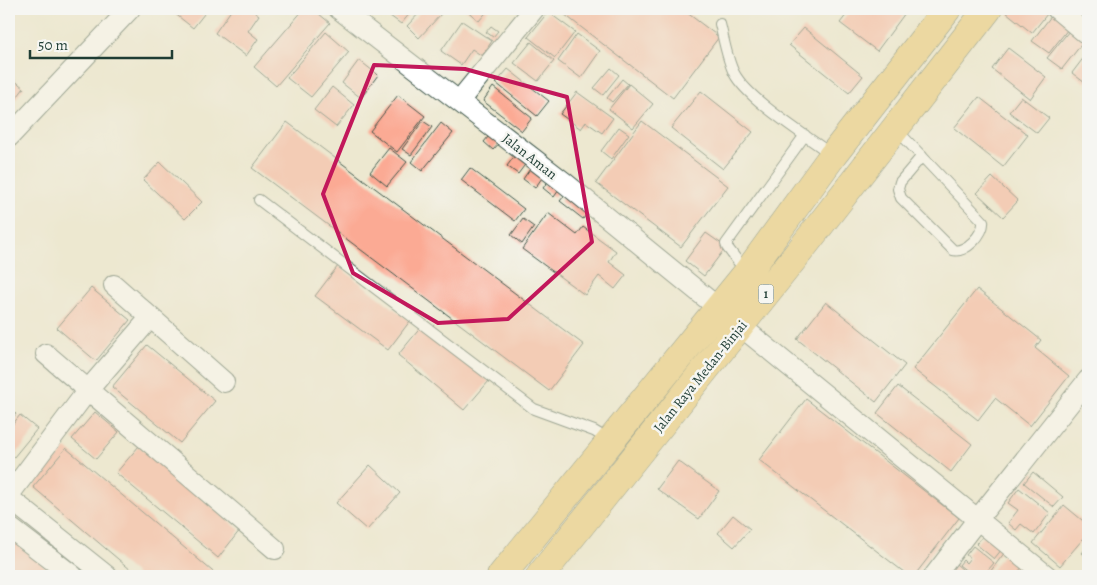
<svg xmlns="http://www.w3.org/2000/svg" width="1097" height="585" viewBox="0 0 1097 585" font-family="Alegreya,serif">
	<rect width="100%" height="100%" fill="#f6f6f2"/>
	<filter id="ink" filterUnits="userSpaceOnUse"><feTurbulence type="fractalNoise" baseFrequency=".02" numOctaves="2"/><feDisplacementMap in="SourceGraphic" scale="10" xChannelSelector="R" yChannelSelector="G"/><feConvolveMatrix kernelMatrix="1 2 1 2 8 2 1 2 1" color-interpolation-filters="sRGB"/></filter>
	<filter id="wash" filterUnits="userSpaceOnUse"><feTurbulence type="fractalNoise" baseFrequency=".0096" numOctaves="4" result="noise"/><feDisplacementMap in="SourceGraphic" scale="20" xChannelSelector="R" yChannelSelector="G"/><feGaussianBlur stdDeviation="1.12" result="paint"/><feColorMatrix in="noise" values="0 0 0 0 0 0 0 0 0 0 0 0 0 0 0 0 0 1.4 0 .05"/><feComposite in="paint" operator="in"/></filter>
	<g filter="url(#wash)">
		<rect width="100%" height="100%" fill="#ede8d0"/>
		<g id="blocks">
			<path fill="#fbaa94" d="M169,9H208L193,28Z
				M232,9H251L259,15L248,31L258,39L246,56L215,33Z
				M304,9H313L330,23L276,86L254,67Z
				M389,9H407L411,12L401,24L386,13Z
				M423,9H435L441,14L419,38L407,26Z
				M465,9H489L479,21Z
				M562,9H682L719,37L673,98L560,11Z
				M851,9H908L877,51L840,23Z
				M1008,9H1051L1032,33L1006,12Z
				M1055,11L1072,24L1049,53L1032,41Z
				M548,12L575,32L555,58L528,37Z
				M462,21L492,41L482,56L472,49L461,65L441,51Z
				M1074,25L1088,36L1062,69L1047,58Z
				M491,26L498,31L493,37L486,32Z
				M804,28L863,76L849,93L789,45Z
				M326,32L349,52L311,97L287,78Z
				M577,34L600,51L581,78L558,61Z
				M531,42L554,61L538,81L514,63Z
				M1008,48L1046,77L1030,99L992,69Z
				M1088,52V78L1085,83L1072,73Z
				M359,60L378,75L361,98L342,83Z
				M611,68L619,75L603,95L594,88Z
				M508,69L549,101L537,116L496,83Z
				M9,76L24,88L9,108Z
				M622,79L628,84L612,102L607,98Z
				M629,84L653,104L633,128L609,109Z
				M332,87L354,105L336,127L314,110Z
				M493,87L532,118L522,131L483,101Z
				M701,91L753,132L723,169L671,128Z
				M577,92L613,118L602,133L586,122L581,129L560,114Z
				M398,95L425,116L397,152L370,131Z
				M979,97L1028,135L1003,167L954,128Z
				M1021,97L1049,118L1037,133L1009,112Z
				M423,121L432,127L411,155L402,149Z
				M642,121L728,186L681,247L596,183Z
				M287,122L584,345L549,391L252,168Z
				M441,123L453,133L422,171L411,162Z
				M619,127L629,134L611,159L601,151Z
				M492,132L502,140L493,150L484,142Z
				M389,148L407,162L387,186L370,172Z
				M519,150L530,158L518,174L507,166Z
				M160,162L202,202L185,219L143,180Z
				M532,166L544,175L535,188L523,179Z
				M470,168L524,209L515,221L461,180Z
				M992,177L1018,201L1003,217L977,193Z
				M550,179L561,187L554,197L543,188Z
				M569,190L592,207L583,219L560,201Z
				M548,213L577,235L583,227L616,251L609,262L626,275L615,289L599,276L585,295L522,249Z
				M523,219L534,227L522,244L511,235Z
				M706,233L726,247L704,276L685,261Z
				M338,266L410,321L388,350L315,296Z
				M91,288L130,320L96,361L57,328Z
				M977,289L1041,340L1035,348L1069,376L1030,426L995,398L978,420L913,369Z
				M826,302L905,365L876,402L797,339Z
				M422,326L489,381L464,410L398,355Z
				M147,345L215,401L180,443L112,387Z
				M898,386L972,444L951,472L877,413Z
				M806,399L959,518L914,576H909L759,460Z
				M9,408L16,414L9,423Z
				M95,412L119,432L96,459L72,439Z
				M20,415L37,429L9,463V429Z
				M139,446L240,530L218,558L116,473Z
				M66,448L218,576H138L33,487Z
				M678,461L719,491L699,519L657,489Z
				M370,465L400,493L367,530L336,503Z
				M1033,472L1063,497L1054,507L1024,483Z
				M1019,488L1050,513L1034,534L1021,524L1016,530L1008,523L1018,510L1008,503Z
				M1064,505L1088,525V533L1060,566L1033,543Z
				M733,515L750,529L734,547L718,533Z
				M985,534L1002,549L994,559L976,544Z
				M9,538L57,576H9Z
				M973,546L994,563L983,576H973L959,565L963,560L966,563L970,558L966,555Z
				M1088,546V558L1082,553Z
				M1005,552L1023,566L1015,576H987Z
				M956,564L970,576H954L949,572Z"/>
		</g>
	</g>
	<g filter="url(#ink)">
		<use href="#blocks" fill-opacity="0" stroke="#3e574b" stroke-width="1"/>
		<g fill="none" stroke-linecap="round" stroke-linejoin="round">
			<g stroke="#3e574b" stroke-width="12">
				<path id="lane" d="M720,24C724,40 727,59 734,73C748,100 807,136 832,155
					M896,129L983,221C985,233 965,254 953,250L901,198L898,189L900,182L922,156
					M259,200L534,409L594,431L609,440
					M746,272L727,247L726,244L805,135"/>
			</g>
			<g stroke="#3e574b" stroke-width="22">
				<path id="street" d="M339,9L565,183L1047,576
					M1057,9L1088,35
					M459,101L534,9
					M9,137L130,9
					M114,285L224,382
					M46,354L275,549
					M9,495L88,390L150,318
					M9,498L107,576
					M9,527L73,576
					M934,576L977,520L1088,380"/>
			</g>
			<g stroke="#3e574b" stroke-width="29">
				<path id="highway" d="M501,576L747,273L833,155L947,9
					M540,576L803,247L988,9"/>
			</g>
			<use href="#lane" stroke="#fff" stroke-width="10"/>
			<use href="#street" stroke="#fff" stroke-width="20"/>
			<use href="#highway" stroke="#eac669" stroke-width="28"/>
		</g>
	</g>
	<path d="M0 0H1097V585H0ZM374,65L465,69L567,97L592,242L508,319L438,323L353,273L323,194Z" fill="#ede8d0" fill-opacity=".55" fill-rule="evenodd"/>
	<path fill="none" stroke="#c2185b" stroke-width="4" stroke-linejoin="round" d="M374,65L465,69L567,97L592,242L508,319L438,323L353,273L323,194Z"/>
	<g text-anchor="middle" stroke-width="5" stroke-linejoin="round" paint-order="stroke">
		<rect fill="#f6f6f2" stroke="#60746d" stroke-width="1" x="758.5" y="284.5" width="15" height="19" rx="4"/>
		<g font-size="12" font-weight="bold" fill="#1f3d34">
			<text x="766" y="298">1</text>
		</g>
		<g font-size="14" fill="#1f3d34" stroke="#f6f6f2">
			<text transform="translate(530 156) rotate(38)" y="5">Jalan Aman</text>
			<text transform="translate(700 376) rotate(-51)" y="5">Jalan Raya Medan-Binjai</text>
		</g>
	</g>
	<rect width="1097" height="585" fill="none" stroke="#f6f6f2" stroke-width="30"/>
	<path d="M30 50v8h142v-8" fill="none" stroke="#1f3d34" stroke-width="2.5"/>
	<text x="38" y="50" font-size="15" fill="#1f3d34" stroke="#f6f6f2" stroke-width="4" paint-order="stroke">50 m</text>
</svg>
